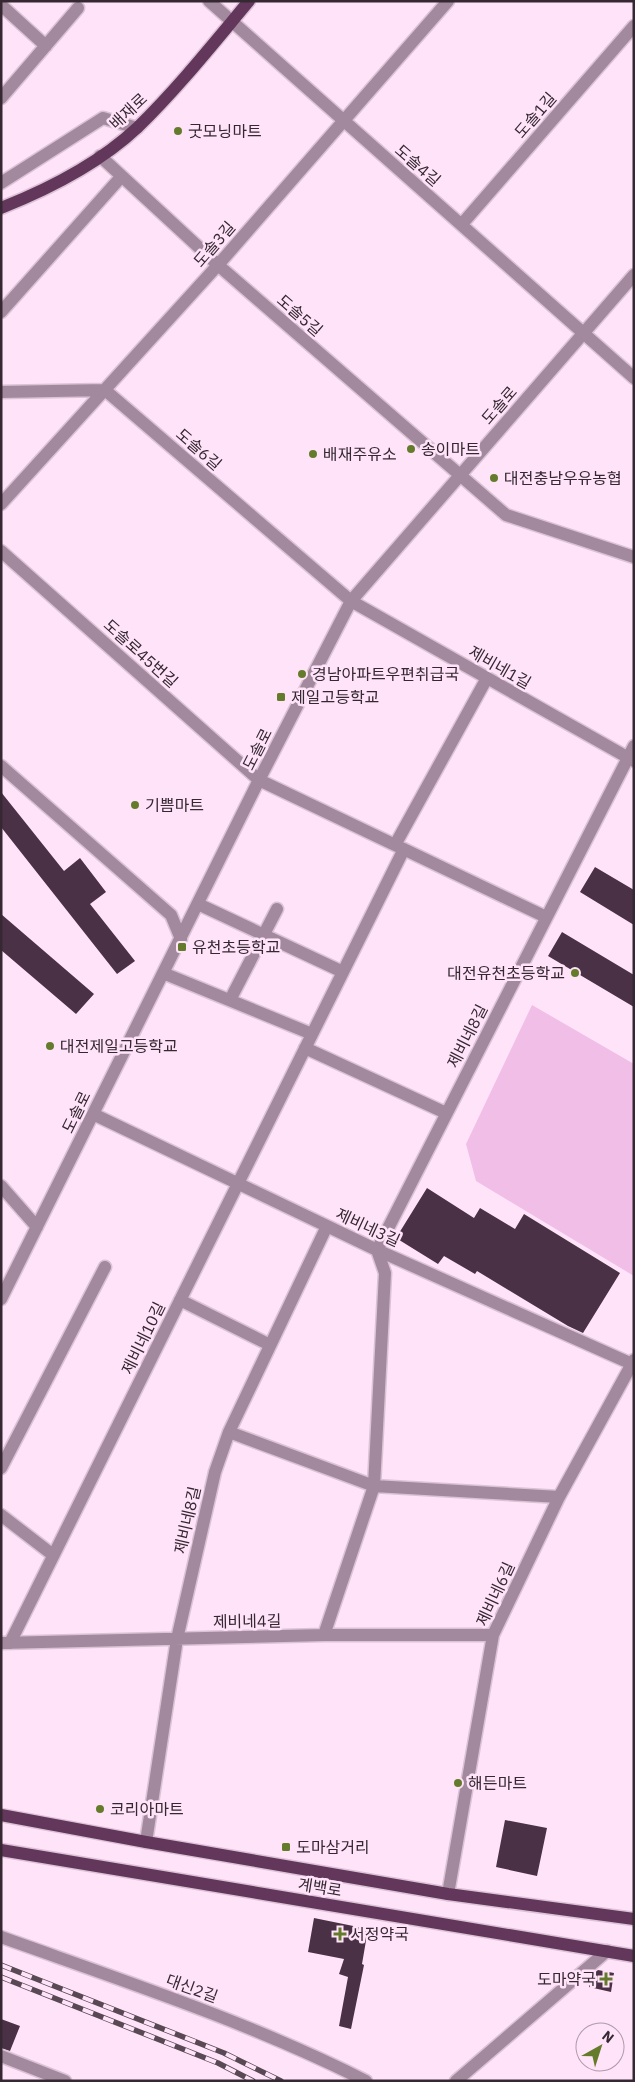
<svg xmlns="http://www.w3.org/2000/svg" width="635" height="2082" viewBox="0 0 635 2082" font-family="'IBM Plex Sans','Noto Sans KR',sans-serif">
	<rect width="100%" height="100%" fill="#ffe4f9"/>
	<path fill="#f0bee6" d="M532,1005L634,1064V1276L476,1181L466,1144Z"/>
	<path fill="#4a3146" d="M1,792L64,871L80,858L106,892L90,904L135,961L117,974L1,827Z
		M595,867L634,890V925L580,892Z
		M1,914L94,994L76,1014L1,950Z
		M562,932L634,975V1007L548,956Z
		M427,1188L474,1218L480,1208L515,1229L524,1214L620,1273L583,1333L568,1326L477,1271L475,1274L444,1256L438,1264L396,1238Z
		M505,1820L547,1828L537,1876L496,1867Z
		M314,1918L368,1929L362,1964L364,1965L351,2029L339,2026L348,1977L339,1974L344,1959L308,1952Z
		M598,1970L614,1973L611,1992L589,1987L592,1975Z
		M1,2019L20,2026L10,2051L1,2048Z"/>
	<g fill="none" stroke-linecap="round" stroke-linejoin="round">
		<g stroke="#dbc2d5" stroke-width="15">
			<path id="minor" d="M209,1L634,378
				M1,5L46,46
				M1,98L78,8
				M100,156L218,265L506,515L634,557
				M1,183L103,118L137,128
				M462,224L634,26
				M1,312L121,177
				M1,392L105,390L351,601L634,761
				M1,504L218,265L448,1
				M1,551L259,780L546,917
				M1,766L171,915L181,939
				M395,845L487,678
				M198,904L343,972
				M163,973L312,1034
				M230,1000L277,909
				M305,1048L446,1113
				M93,1114L377,1250L632,1364
				M1,1186L37,1227
				M1,1299L259,780L351,601L634,275
				M180,1300L270,1345
				M229,1432L374,1486L559,1497
				M1,1468L105,1267
				M1,1515L53,1555
				M324,1635L374,1486L385,1273L377,1250L634,746
				M1,1643L324,1635H493
				M10,1643L404,849
				M146,1842L177,1639L215,1472L229,1432L327,1226
				M448,1894L493,1635L559,1497L634,1360
				M1,1937C124,1981 249,2022 366,2081
				M1,2056L65,2081
				M456,2081L607,1951"/>
		</g>
		<g stroke="#dbc2d5" stroke-width="15">
			<path id="major" d="M1,208C49,189 100,163 138,127C178,88 213,44 249,1
				M1,1815L146,1842L448,1894L634,1919
				M1,1850L634,1956"/>
		</g>
		<use href="#minor" stroke="#a3899d" stroke-width="12"/>
		<use href="#major" stroke="#62375b" stroke-width="12"/>
		<g stroke="#584954" stroke-width="5.5">
			<path id="rail" d="M1,1965L224,2053L281,2081
				M1,1977L218,2063L253,2081"/>
		</g>
		<use href="#rail" stroke="#ffe4f9" stroke-width="4" stroke-dasharray="11" stroke-linecap="butt"/>
	</g>
	<g fill="#657b2c" stroke="#ffe4f9" stroke-width="2">
		<circle cx="178" cy="131" r="5"/>
		<circle cx="411" cy="449" r="5"/>
		<circle cx="313" cy="454" r="5"/>
		<circle cx="494" cy="478" r="5"/>
		<circle cx="302" cy="674" r="5"/>
		<rect x="276" y="692" width="10" height="10" rx="2.5"/>
		<circle cx="135" cy="805" r="5"/>
		<rect x="177" y="942" width="10" height="10" rx="2.5"/>
		<circle cx="575" cy="973" r="5"/>
		<circle cx="50" cy="1046" r="5"/>
		<circle cx="458" cy="1783" r="5"/>
		<circle cx="100" cy="1809" r="5"/>
		<rect x="281" y="1842" width="10" height="10" rx="2.5"/>
		<path d="M337.5 1926.5h5v5h5v5h-5v5h-5v-5h-5v-5h5z"/>
		<path d="M603.5 1971.5h5v5h5v5h-5v5h-5v-5h-5v-5h5z"/>
	</g>
	<g text-anchor="middle" stroke-width="5" stroke-linejoin="round" paint-order="stroke">
		<g font-size="16" fill="#352832" stroke="#ffe4f9">
			<text transform="translate(128 111) rotate(-43)" y="6">배재로</text>
			<text transform="translate(535 115) rotate(-49)" y="6">도솔1길</text>
			<text transform="translate(418 165) rotate(41)" y="6">도솔4길</text>
			<text transform="translate(214 244) rotate(-49)" y="6">도솔3길</text>
			<text transform="translate(300 315) rotate(41)" y="6">도솔5길</text>
			<text transform="translate(499 405) rotate(-49)" y="6">도솔로</text>
			<text transform="translate(199 449) rotate(41)" y="6">도솔6길</text>
			<text transform="translate(141 653) rotate(42)" y="6">도솔로45번길</text>
			<text transform="translate(500 667) rotate(30)" y="6">제비네1길</text>
			<text transform="translate(257 749) rotate(-63)" y="6">도솔로</text>
			<text transform="translate(467 1036) rotate(-63)" y="6">제비네8길</text>
			<text transform="translate(76 1112) rotate(-64)" y="6">도솔로</text>
			<text transform="translate(368 1227) rotate(25)" y="6">제비네3길</text>
			<text transform="translate(143 1338) rotate(-64)" y="6">제비네10길</text>
			<text transform="translate(187 1520) rotate(-77)" y="6">제비네8길</text>
			<text transform="translate(495 1594) rotate(-65)" y="6">제비네6길</text>
			<text transform="translate(247 1621) rotate(-1)" y="6">제비네4길</text>
			<text transform="translate(320 1887) rotate(9)" y="6">계백로</text>
			<text transform="translate(192 1988) rotate(20)" y="6">대신2길</text>
		</g>
		<g font-size="16" fill="#352832" stroke="#ffe4f9" text-anchor="start">
			<text x="188" y="137">굿모닝마트</text>
			<text x="421" y="455">송이마트</text>
			<text x="323" y="460">배재주유소</text>
			<text x="504" y="484">대전충남우유농협</text>
			<text x="312" y="680">경남아파트우편취급국</text>
			<text x="291" y="703">제일고등학교</text>
			<text x="145" y="811">기쁨마트</text>
			<text x="192" y="953">유천초등학교</text>
			<text x="565" y="979" text-anchor="end">대전유천초등학교</text>
			<text x="60" y="1052">대전제일고등학교</text>
			<text x="468" y="1789">해든마트</text>
			<text x="110" y="1815">코리아마트</text>
			<text x="296" y="1853">도마삼거리</text>
			<text x="350" y="1940">서정약국</text>
			<text x="596" y="1985" text-anchor="end">도마약국</text>
		</g>
	</g>
	<rect width="635" height="2082" fill="none" stroke="#352832" stroke-width="5"/>
	<g transform="translate(600 2047) rotate(39)"><circle r="24" fill="#ffe4f9" stroke="#ae99a9"/>
	<path d="M0-4L9 19L0 12L-9 19Z" fill="#657b2c"/>
	<text y="-8" font-size="14" font-weight="bold" text-anchor="middle" fill="#352832">N</text>
	</g>
</svg>
